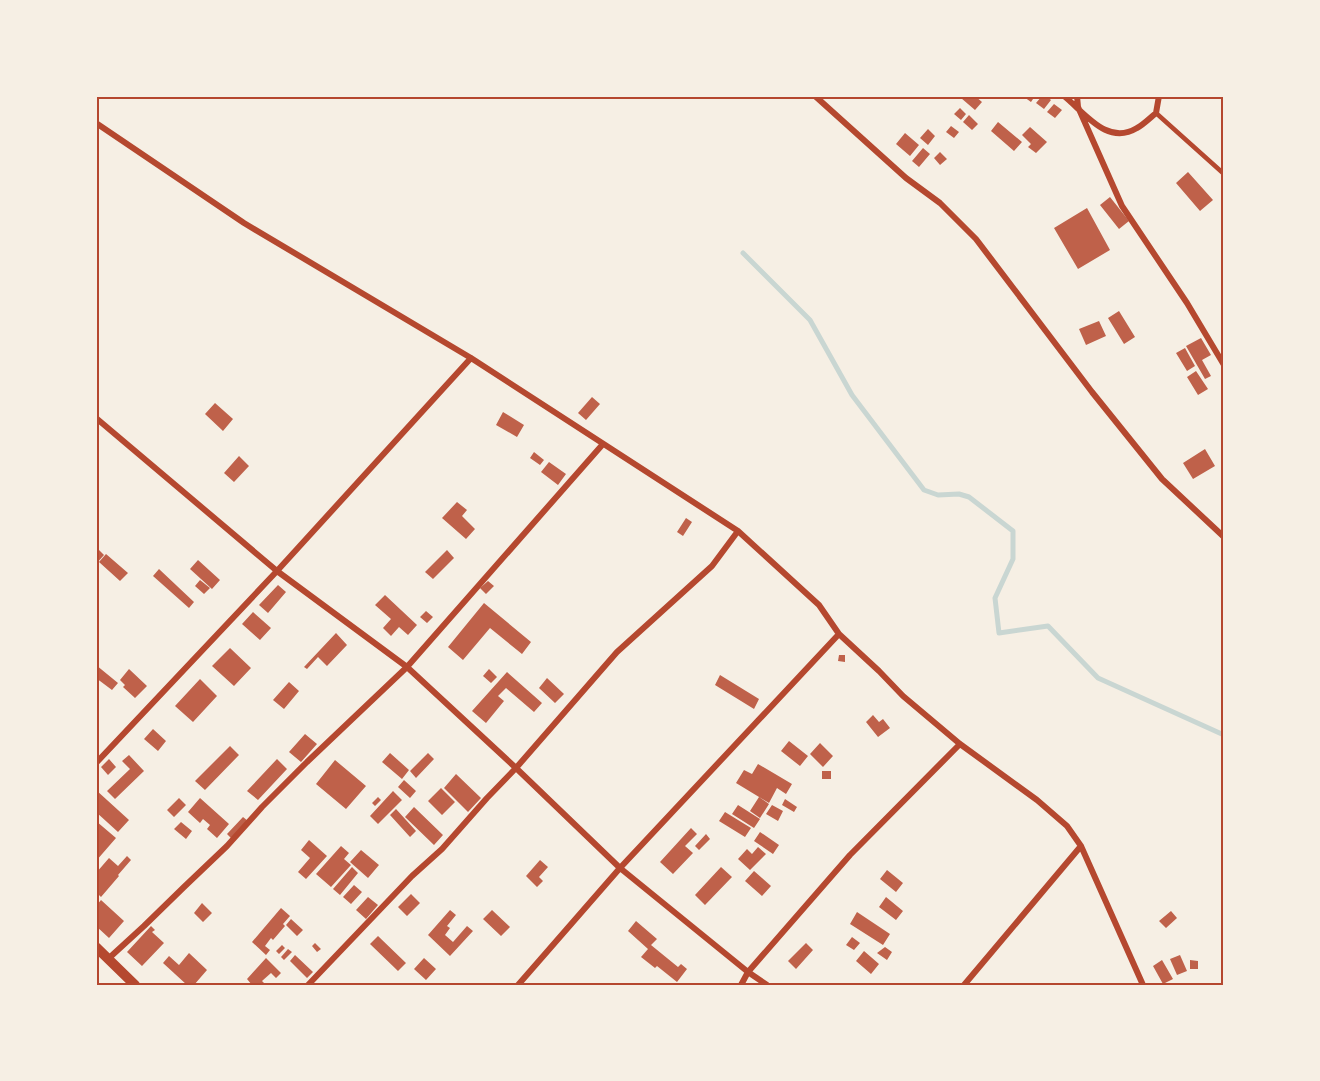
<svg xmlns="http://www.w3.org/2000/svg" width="1320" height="1081" viewBox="0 0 1320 1081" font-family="'Titillium Web',sans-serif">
	<rect width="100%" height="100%" fill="#f6efe4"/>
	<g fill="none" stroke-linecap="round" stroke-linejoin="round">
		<path stroke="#c9d6d2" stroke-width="5" d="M743,253L810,320L852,395L924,490L938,495L959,494L969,497L1013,531V559L995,598L999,633L1048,626L1098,678L1224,735"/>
	</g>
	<path fill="#bf614a" d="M963,96H975L982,102L975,110L961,98Z
		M1025,96H1035L1031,102L1024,97Z
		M1042,96H1046L1051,100L1044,109L1036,103Z
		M1054,104L1062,110L1055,118L1047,112Z
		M960,108L966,114L961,120L954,114Z
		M969,115L978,124L972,130L963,122Z
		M998,122L1022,142L1014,151L991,131Z
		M951,126L959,132L954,138L946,132Z
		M1030,127L1047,142L1036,153L1028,147L1031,144L1022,135Z
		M928,129L935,136L928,145L920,138Z
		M905,133L919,145L910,156L896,144Z
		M923,148L930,154L919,167L912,161Z
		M940,152L947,159L940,165L934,158Z
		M1188,172L1213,200L1200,211L1176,183Z
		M1110,197L1129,221L1119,229L1100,205Z
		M1087,208L1110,250L1078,269L1054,228Z
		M1119,311L1135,337L1124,344L1108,318Z
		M1099,321L1106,336L1086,345L1079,329Z
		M1201,338L1211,355L1202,360L1211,376L1205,379L1186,346Z
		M1185,348L1195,366L1187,371L1176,353Z
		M1196,371L1208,389L1198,395L1187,377Z
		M592,397L600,404L586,420L578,413Z
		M215,403L233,419L223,431L205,414Z
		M503,412L524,425L517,437L496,425Z
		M1205,449L1215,466L1193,479L1183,463Z
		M534,452L544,460L540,465L530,458Z
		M239,456L249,466L234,482L224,473Z
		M549,462L566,474L558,485L541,472Z
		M457,502L467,510L462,516L475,529L466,539L442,518Z
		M686,518L692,522L683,536L677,532Z
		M96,547L104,555L96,564Z
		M447,550L454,558L433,579L425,572Z
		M106,554L128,573L120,581L99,562Z
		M198,560L220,580L212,589L190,569Z
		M159,569L194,602L189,608L153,576Z
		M200,580L210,588L204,594L195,586Z
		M488,581L494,586L486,594L480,588Z
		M278,585L286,592L268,613L259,605Z
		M385,595L417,625L408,635L399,627L391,636L383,628L391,619L375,605Z
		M484,603L531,642L522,654L490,628L463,660L448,647Z
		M426,611L433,617L427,623L420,617Z
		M253,612L271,628L260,640L242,624Z
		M336,633L347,645L327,666L318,657L307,669L304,667Z
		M230,648L251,668L234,686L212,666Z
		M839,655H845V662L838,661Z
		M96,665L118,683L112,690L96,678Z
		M129,669L147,686L135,698L123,687L125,685L120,680Z
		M489,669L497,677L491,683L483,676Z
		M507,672L542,703L534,712L506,688L498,696L504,701L486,723L472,711Z
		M720,675L759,699L754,709L715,685Z
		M547,678L564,694L555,703L539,688Z
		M200,679L217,696L193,722L175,706Z
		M289,682L299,691L284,709L273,700Z
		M873,715L879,722L883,719L890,728L878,737L866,722Z
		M153,729L166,741L158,751L144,739Z
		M305,734L317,744L301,762L289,752Z
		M789,741L808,756L800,766L781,751Z
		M820,743L833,756L823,767L810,754Z
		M230,746L239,755L205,790L195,781Z
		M390,753L409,770L402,779L382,762Z
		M428,753L434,759L416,778L410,771Z
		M129,755L144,771L115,799L107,791L130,769L122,761Z
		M109,759L116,767L108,775L101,767Z
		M277,759L287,769L258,800L247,791Z
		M335,760L366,786L346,809L316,784Z
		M758,764L792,784L786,794L777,788L769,803L736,783L744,770L752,774Z
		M822,771H831V779H822Z
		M456,774L481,798L468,812L444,788Z
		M404,780L416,791L410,798L398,787Z
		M441,788L455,802L442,815L428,801Z
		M96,790L129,820L118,832L96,812Z
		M393,791L402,800L378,824L370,816Z
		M378,797L381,800L375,806L372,803Z
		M759,797L769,804L760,818L750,811Z
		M179,798L186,805L174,817L167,810Z
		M200,798L229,824L217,838L207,829L210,825L203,819L200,823L188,812Z
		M785,799L797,807L794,812L782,805Z
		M738,805L760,819L754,828L732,814Z
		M772,805L783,811L778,821L766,814Z
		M414,807L443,835L434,845L405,817Z
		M396,809L416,831L410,837L390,815Z
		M725,812L751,828L745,837L719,821Z
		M243,817L248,821L232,839L227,834Z
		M96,821L116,838L96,861Z
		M181,822L192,831L186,839L174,829Z
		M691,828L697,834L685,846L693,853L673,874L660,862Z
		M760,832L779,845L773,854L754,841Z
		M706,834L710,839L699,850L695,846Z
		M309,840L327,856L306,879L298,872L310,858L301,850Z
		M341,846L349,853L344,859L351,865L331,887L316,874Z
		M758,847L766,854L750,870L738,859L747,849L752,854Z
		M361,850L379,865L368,878L350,862Z
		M127,856L131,860L118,875L119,876L101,897L96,892V873L109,858L118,866Z
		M540,860L548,867L539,877L543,881L537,887L526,876Z
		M352,867L358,873L340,895L333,889Z
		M721,867L732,877L705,905L695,895Z
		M887,870L903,883L896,892L880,879Z
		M754,871L771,886L762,896L745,881Z
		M354,885L362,892L351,904L343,897Z
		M411,894L420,903L407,916L398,907Z
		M368,897L378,905L366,919L356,910Z
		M886,897L903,911L896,920L879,907Z
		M101,900L124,921L109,938L96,926V906Z
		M202,903L212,913L203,922L194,913Z
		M281,908L290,916L283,924L285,926L273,940L271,938L265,946L270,950L266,955L252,942Z
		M450,910L456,915L447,926L450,928L445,935L453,942L467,926L473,931L450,956L428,935Z
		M492,910L510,927L501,936L483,919Z
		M1171,911L1177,918L1166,928L1159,921Z
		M857,912L890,934L883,945L850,924Z
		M291,919L303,930L297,936L286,925Z
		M636,921L657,939L651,945L678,967L681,964L687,969L677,982L657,966L655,968L641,957L648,949L628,931Z
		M151,926L155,930L152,932L164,943L142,966L127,952Z
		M378,936L406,963L398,971L370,944Z
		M852,937L860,943L854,950L846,945Z
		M315,943L321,949L317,952L312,946Z
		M806,943L813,950L796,969L788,961Z
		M282,945L285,948L279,954L276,951Z
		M885,947L892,952L887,960L877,953Z
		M288,949L292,952L284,960L281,957Z
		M864,951L879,964L871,974L856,961Z
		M189,953L207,970L194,985H187L163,963L169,956L179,965Z
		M295,955L313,972L307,978L290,961Z
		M1180,955L1187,971L1177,975L1170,959Z
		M266,958L281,973L276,978L271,973L262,981L266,985H252L247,979Z
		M424,958L436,969L426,980L414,969Z
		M1162,960L1173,979L1163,984L1153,966Z
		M1190,960L1198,961V969H1190Z"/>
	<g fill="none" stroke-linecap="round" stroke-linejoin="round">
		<path stroke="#b5482f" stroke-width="4.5" d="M1156,113L1224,174"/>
		<path stroke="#b5482f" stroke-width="6" d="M815,96L906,178L940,203L976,239L1092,392L1162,479L1224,537
			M1064,96C1085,113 1107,146 1137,128C1143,125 1150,118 1156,113L1159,96
			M1077,96L1078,107L1122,206L1187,303L1224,365
			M96,123L244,223L471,358L738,531L819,605L839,634L879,671L903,696L960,744L1037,800L1067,826L1081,846L1143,985
			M96,418L277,571L407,667L516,768L620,868L748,972L767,985
			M96,763L277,571L471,358
			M108,959L144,926L184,887L227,846L262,807L307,762L407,667L603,444
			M308,985L412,876L442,849L487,798L516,768L617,652L712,566L738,531
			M518,985L620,868L839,634
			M741,985L748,972L850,855L960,744
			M964,985L1081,846"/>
		<path stroke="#b5482f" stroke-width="10" d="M96,947L135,985"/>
	</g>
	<rect width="1320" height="1081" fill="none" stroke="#f6efe4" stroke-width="195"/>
	<rect x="98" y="98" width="1124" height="886" fill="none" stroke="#b5482f" stroke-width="2"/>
</svg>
